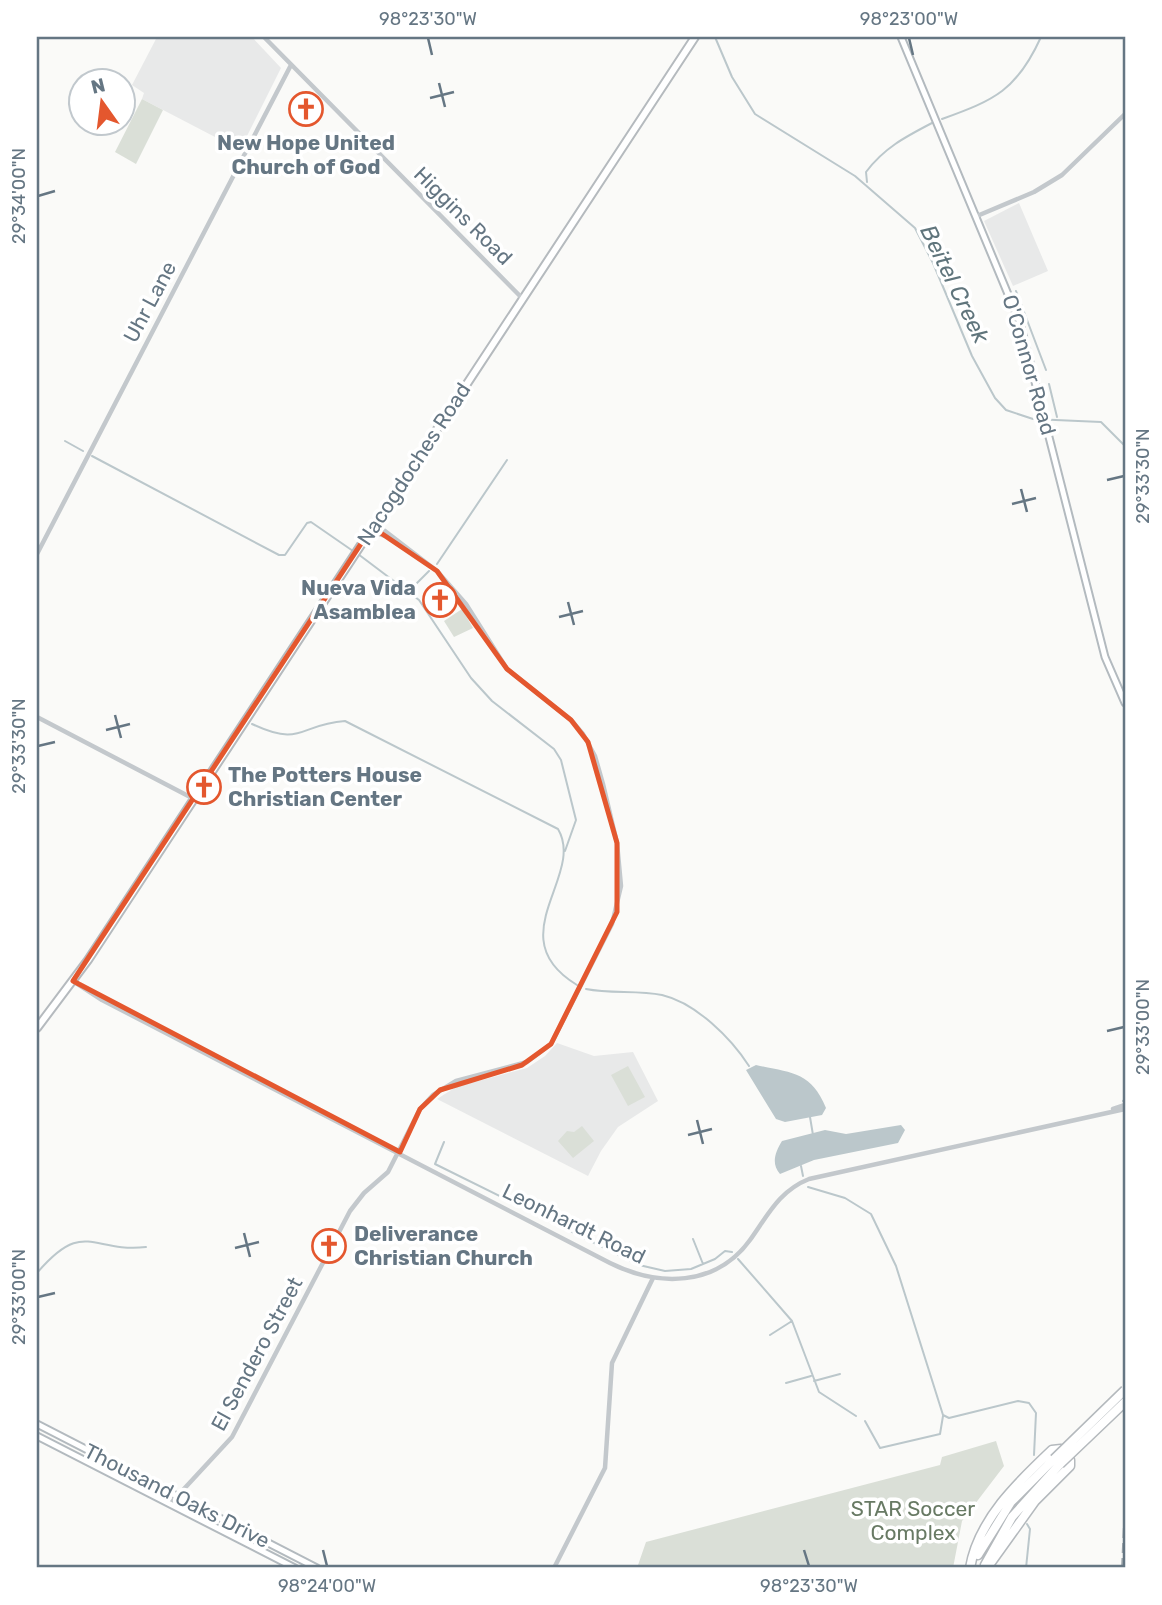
<svg xmlns="http://www.w3.org/2000/svg" width="1162" height="1605" viewBox="0 0 1162 1605" font-family="Rubik,sans-serif">
	<rect width="100%" height="100%" fill="#fafaf8"/>
	<path fill="#e8e9e9" d="M157,37H252L281,68L240,150L142,99L144,93L132,85Z
		M1019,203L1048,271L1013,286L984,221Z
		M557,1043L594,1056L633,1052L658,1101L618,1127L601,1151L588,1176L437,1099L456,1087L527,1068L545,1056Z"/>
	<path fill="#dadfd7" d="M142,99L163,110L136,164L115,152Z
		M462,609L473,628L454,637L444,621Z
		M628,1066L645,1097L628,1106L611,1075Z
		M582,1126L594,1141L573,1158L558,1141L567,1131L574,1132Z
		M996,1441L1004,1466L962,1521L953,1568H637L646,1542L940,1465L942,1457Z"/>
	<path fill="#bbc7cb" d="M756,1065C791,1073 811,1071 826,1108L822,1115L785,1122L776,1119L746,1070Z
		M901,1125L905,1130L898,1143L814,1160L780,1174C771,1164 775,1152 782,1141L825,1130L846,1134Z"/>
	<g fill="none" stroke-linecap="round" stroke-linejoin="round">
		<path stroke="#bbc7cb" stroke-width="2" d="M715,37L732,77L755,114L855,176L915,228L933,263L972,356L995,398L1006,410L1033,419L1101,422L1125,446
			M942,119C995,100 1017,90 1041,37
			M867,182L866,172C884,148 905,137 932,123
			M1016,291L1046,370
			M1049,384L1057,417
			M65,441L83,451
			M92,456L279,555H285L307,523L311,522L353,551
			M358,554L419,600L471,678L492,701L554,749L561,760L576,820L565,851
			M437,564L507,460
			M410,590L429,571
			M252,724C303,748 299,724 345,721L558,829C586,876 498,937 577,985
			M586,989C611,994 637,990 662,995C696,1003 731,1038 749,1066
			M1123,1101L1125,1099
			M810,1117L813,1135
			M444,1142L435,1164L639,1265L665,1271L691,1269L715,1259L725,1251L732,1252
			M801,1166L803,1176
			M808,1187L845,1198L871,1214L896,1266L943,1415L949,1418L1018,1401L1029,1403L1036,1413L1034,1455
			M693,1239L703,1264
			M738,1259L792,1321L819,1392L856,1416
			M37,1273C84,1218 91,1253 146,1247
			M770,1335L792,1321
			M814,1381L840,1374
			M786,1383L811,1376
			M865,1421L880,1448L940,1434L943,1416
			M1026,1568L1030,1529L1027,1524"/>
		<g stroke="#b3babf" stroke-width="9">
			<path id="secondary" d="M901,37L1020,323L1105,657L1125,703
				M37,1424L317,1568
				M37,1436L295,1568"/>
		</g>
		<g stroke="#b5babe" stroke-width="10">
			<path id="primary" d="M37,1028L88,960L695,37"/>
		</g>
		<g stroke="#b4b9bd" stroke-width="11">
			<path id="motorway" d="M978,1555L1011,1502L1054,1459
				M985,1565L1012,1517L1060,1464
				M970,1568C978,1520 1018,1482 1052,1450L1061,1449L1070,1460V1466L1035,1501L987,1568"/>
		</g>
		<path stroke="#c3c8cc" stroke-width="4.5" d="M264,37L523,299
			M977,216L1034,192L1062,175L1125,114
			M373,528L376,533L389,537
			M37,554L291,65
			M37,717L194,799
			M73,981L102,1000L610,1263C658,1287 716,1287 750,1240C768,1215 779,1191 809,1179L1125,1109
			M1113,1109L1125,1105
			M170,1504L232,1437L350,1211L364,1193L388,1172L420,1109L433,1095L456,1081L527,1062L551,1044L612,924L621,886L617,843L603,784L595,756L583,734L571,720L507,669L466,604L437,571L385,531L372,527
			M554,1568L605,1468L612,1363L653,1278"/>
		<use href="#secondary" stroke="#fff" stroke-width="5"/>
		<use href="#primary" stroke="#fff" stroke-width="6"/>
		<use href="#motorway" stroke="#fff" stroke-width="8"/>
		<path stroke="#a2aab0" stroke-width="2" stroke-dasharray="10 5" stroke-linecap="butt" d="M1122,1568L1125,1503"/>
		<g stroke="#b4b9bd" stroke-width="11" stroke-linecap="butt">
			<path id="motorway-bridge" d="M1054,1459L1125,1390
				M1060,1464L1125,1402"/>
		</g>
		<use href="#motorway-bridge" stroke="#fff" stroke-width="8"/>
	</g>
	<path fill="none" stroke="#e4572e" stroke-width="5" stroke-linejoin="round" d="M372,527L437,571L507,669L571,720L588,742L617,843V912L551,1044L522,1065L440,1090L420,1109L400,1152L73,981Z"/>
	<path fill="none" stroke="#657683" stroke-width="2.5" d="M428,38L432,55M909,38L913,55M439,83L445,107M430,98L454,92M38,196L55,191M1107,480L1124,476M1021,489L1027,512M1012,504L1036,498M568,602L574,625M559,617L583,611M115,715L121,738M106,730L130,724M38,746L55,742M1107,1031L1124,1027M697,1120L703,1144M688,1135L712,1129M244,1233L250,1257M235,1248L259,1242M38,1297L55,1293M323,1550L327,1566M804,1550L809,1566"/>
	<defs>
		<g id="church-ring" transform="scale(1.75)"><circle r="9.5" fill="#fff" stroke="#e4572e" stroke-width="1.5"/><path d="M-1.2-6h2.4v3.5h3.3v2.4h-3.3V6h-2.4V-.1h-3.3v-2.4h3.3Z" fill="#e4572e"/></g>
	</defs>
	<g fill-rule="evenodd">
		<use href="#church-ring" x="306" y="109"/>
		<use href="#church-ring" x="440" y="600"/>
		<use href="#church-ring" x="204" y="787"/>
		<use href="#church-ring" x="329" y="1246"/>
	</g>
	<g text-anchor="middle" stroke-width="7" stroke-linejoin="round" paint-order="stroke">
		<g font-size="21" font-weight="bold" fill="#657683" stroke="#fff" text-anchor="start">
			<text x="306" y="150" text-anchor="middle">New Hope United<tspan x="306" dy="24">Church of God</tspan></text>
			<text x="416" y="595" text-anchor="end">Nueva Vida<tspan x="416" dy="24">Asamblea</tspan></text>
			<text x="228" y="782">The Potters House<tspan x="228" dy="24">Christian Center</tspan></text>
			<text x="354" y="1241">Deliverance<tspan x="354" dy="24">Christian Church</tspan></text>
		</g>
		<g font-size="21" fill="#657683" stroke="#fff">
			<text transform="translate(463 216) rotate(45)" y="7">Higgins Road</text>
			<text transform="translate(150 302) rotate(-62)" y="7">Uhr Lane</text>
			<text transform="translate(1029 365) rotate(74)" y="7">O'Connor Road</text>
			<text transform="translate(414 464) rotate(-57)" y="7">Nacogdoches Road</text>
			<text transform="translate(574 1224) rotate(26)" y="7">Leonhardt Road</text>
			<text transform="translate(257 1354) rotate(-62)" y="7">El Sendero Street</text>
			<text transform="translate(177 1496) rotate(27)" y="7">Thousand Oaks Drive</text>
		</g>
		<g font-size="21" fill="#687a64" stroke="#fff">
			<text x="913" y="1516">STAR Soccer<tspan x="913" dy="24">Complex</tspan></text>
		</g>
		<g font-size="23" font-style="italic" fill="#60757c" stroke="#fff">
			<text transform="translate(955 284) rotate(64)" y="8">Beitel Creek</text>
		</g>
	</g>
	<rect width="1162" height="1605" fill="none" stroke="#ffffff" stroke-width="77"/>
	<g transform="translate(102 102) rotate(346)"><circle r="33" fill="#ffffff" stroke="#c1c8cd" stroke-width="2"/>
	<path d="M0-5L12 26L0 18L-12 26Z" fill="#e4572e"/>
	<text y="-10" font-size="19" font-weight="bold" text-anchor="middle" fill="#657683">N</text>
	</g>
	<rect x="38" y="38" width="1086" height="1528" fill="none" stroke="#657683" stroke-width="2.5"/>
	<g font-size="18" text-anchor="middle" fill="#657683">
		<text x="428" y="25">98°23'30"W</text>
		<text x="909" y="25">98°23'00"W</text>
		<text transform="translate(19 196) rotate(-90)" y="6">29°34'00"N</text>
		<text transform="translate(1143 476) rotate(-90)" y="6">29°33'30"N</text>
		<text transform="translate(19 746) rotate(-90)" y="6">29°33'30"N</text>
		<text transform="translate(1143 1027) rotate(-90)" y="6">29°33'00"N</text>
		<text transform="translate(19 1297) rotate(-90)" y="6">29°33'00"N</text>
		<text x="327" y="1592">98°24'00"W</text>
		<text x="809" y="1592">98°23'30"W</text>
	</g>
</svg>
